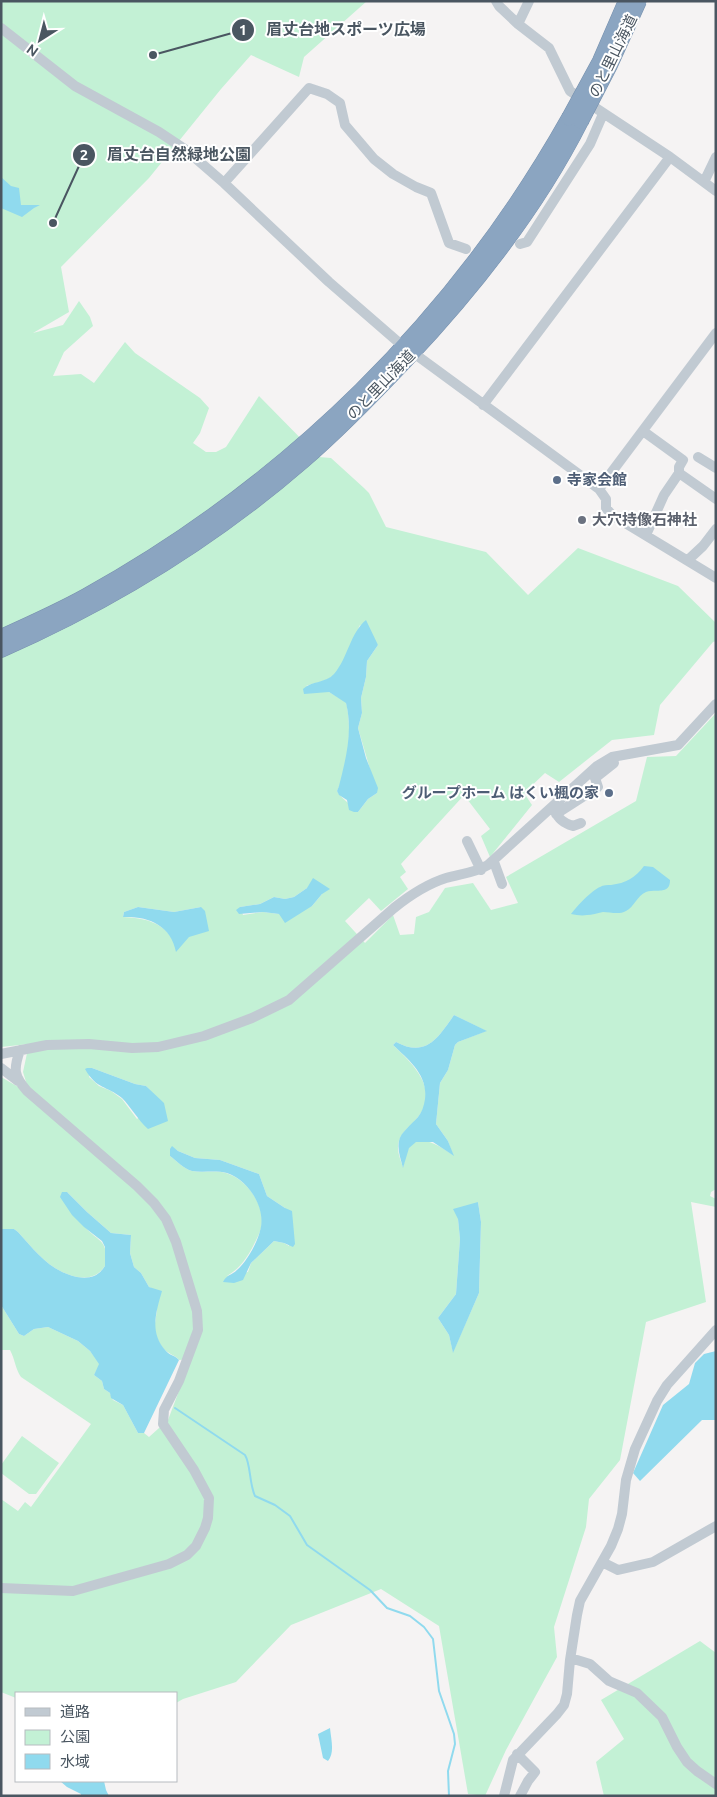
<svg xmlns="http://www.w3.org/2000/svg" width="717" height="1797" viewBox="0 0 717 1797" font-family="Ubuntu,'Noto Sans JP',sans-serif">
	<rect width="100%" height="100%" fill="#f5f3f3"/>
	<path fill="#c3f1d5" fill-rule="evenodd" d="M1,1H367L304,57L299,77L251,55L221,89L149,178L61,267L69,312L33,333L63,325L79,301L90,317L93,326L64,352L53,376L81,374L94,383L125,342L135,353L200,398L209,408L200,433L193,443L206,452H216L226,447L259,396L319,457L331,458L364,488L369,493L386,527L486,552L528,595L578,548L678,586L716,623V641L713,642L660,705L654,735L612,740L559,782L545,773L524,793L532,805L490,857L481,836L490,829L467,799L466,793L401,864L406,872L400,877L408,889L381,911L369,898L345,921L365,943L393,915L400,935L414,934L416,917L429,912L445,888L473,883L491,910L518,903L506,877L636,801L647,757L676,756L716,713V1189L711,1192L710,1196L716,1199V1207L691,1202L706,1302L646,1322L620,1460L589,1499L586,1527L554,1627L557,1657L506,1750L485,1796L468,1794L439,1626L381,1589L291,1625L236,1682L183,1699L176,1703V1693H16V1698L1,1692V1499L18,1511L25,1502L31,1507L91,1424L21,1377C15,1368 15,1359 10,1350H1V1305L19,1334L24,1336L34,1329L48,1327L78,1341L90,1351L100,1364L94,1375L102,1381L104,1389L110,1393L113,1400L123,1405L138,1433H144L149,1437L168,1420L191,1359L179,1360C175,1355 168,1354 163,1348C151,1331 155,1328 157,1309C157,1303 154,1295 153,1289L149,1287L141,1273L134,1267L130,1253L131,1235L111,1233L87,1212L67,1192C72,1201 78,1220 85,1227C99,1243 109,1239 105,1266C98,1276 89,1279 77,1277C50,1271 36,1252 18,1232L14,1229H1V1077L20,1088L27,1085L23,1072L29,1044L1,1047ZM360,625L378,645L367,661L366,677L361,698L362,713L358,728L377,793L368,799L358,812C352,806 340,797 337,791C349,768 352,727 346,702L329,692L306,686C314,683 323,682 330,678C344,670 353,639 360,625ZM307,888L322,894L312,906L279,914L263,912L243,915L240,907L260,904L274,897L285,899L294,897ZM138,907L174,912L201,907L174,942C164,922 144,918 123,917L124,912ZM454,1015L486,1031L458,1042L455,1045L448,1070L440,1083L436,1124L448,1141L453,1155C442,1148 421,1132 409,1147C406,1152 405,1161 403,1167C400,1159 396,1149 399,1141C401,1132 413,1124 418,1117C440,1089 412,1063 393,1045L396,1042C426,1058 438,1038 454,1015ZM92,1068L135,1084L146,1086L160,1101L137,1119L122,1099L111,1091L99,1086L89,1077ZM172,1147L178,1151L195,1158L220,1160L259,1174L267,1196L285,1208L289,1246L284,1243L274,1241L251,1263L248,1272L227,1276C244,1266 251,1251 259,1234C270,1211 249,1180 226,1173C215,1170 203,1173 192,1171C184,1169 177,1161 170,1156ZM478,1202L481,1222L479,1293L453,1352L449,1335L438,1318L456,1294L460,1239L458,1219Z
		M22,1436L59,1463L36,1494H29L1,1473V1465Z
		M700,1641L716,1653V1796H604L596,1762L624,1739L601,1700Z"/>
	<path fill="#90daee" d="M1,177L11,186L19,188L21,205H40L34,208L22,217L1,208Z
		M366,620L378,645L367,661L366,677L361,698L362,713L358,728L366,758L378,788L377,793L368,799L358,812H354L349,810L347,800L339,795L337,791L339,786C346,758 353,732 346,703L329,692L304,694L303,689C311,681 326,683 334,674C348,658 350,633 366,620Z
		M644,866L653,867L670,880C670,896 655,888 646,892C637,896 634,907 626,911C619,915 610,912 603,912C597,913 592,915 587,915C582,916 576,915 571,914C577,906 591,891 600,887C603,885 608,885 611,885C626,883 635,878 644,866Z
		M313,878L330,889L322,894L312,906L285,923L279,914L263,912L239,914L236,910L240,907L260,904L274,897L285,899L294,897L307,888Z
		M138,907L174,912L201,907L205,911L209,931L189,937L176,952C171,925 148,916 123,917L124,912Z
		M454,1015L487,1031L458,1042L455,1045L448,1070L440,1083L436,1124L448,1141L454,1156L433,1142H416L409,1148L403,1168C401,1159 397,1150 399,1141C400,1133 412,1124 418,1117C422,1112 424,1106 425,1099C428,1075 409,1060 393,1045L396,1042C426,1058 438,1038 454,1015Z
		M87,1068H92L135,1084L146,1086L164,1103L168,1121L148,1129C138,1120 131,1107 122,1098C106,1085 97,1090 85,1069Z
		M172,1146L178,1151L195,1158L220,1160L259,1174L267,1196L285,1208L292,1211L295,1244L293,1247L284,1243L274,1241L251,1263L243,1280L234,1283L223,1282C226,1275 232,1275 237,1270C247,1261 257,1243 260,1231C267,1208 248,1180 227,1173C215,1170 203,1173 192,1171C184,1169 177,1161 170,1156V1149Z
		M62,1192H67L87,1212L111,1233L131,1235L130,1253L134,1267L141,1273L149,1287L162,1291C156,1312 149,1333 166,1351C170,1356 175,1355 179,1360L144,1433H138L123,1405L111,1398L110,1393L104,1389L102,1381L94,1375L99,1364L90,1351L78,1341L48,1327L34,1329L24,1336L19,1334L1,1305V1229H14L18,1232C36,1252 50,1271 77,1277C89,1279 98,1277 105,1266V1247L102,1241L84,1227L72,1215L60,1197Z
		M478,1202L481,1222L479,1293L453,1353L449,1335L438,1318L456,1294L460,1239L458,1219L453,1209Z
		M716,1351V1420H702L640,1481L633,1473L663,1405L689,1384L695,1363L704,1354Z
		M330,1728C331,1739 335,1753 328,1761L323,1758L318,1734Z
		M60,1781H104L106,1790L109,1796H81V1794L67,1787Z"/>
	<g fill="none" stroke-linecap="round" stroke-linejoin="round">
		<path stroke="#90daee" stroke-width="2" d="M175,1408L245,1455C251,1465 249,1483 255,1496L275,1505L290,1516L307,1545L370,1590L387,1608L410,1616L424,1627L433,1639L439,1691L454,1734L455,1744L448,1771L449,1796"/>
		<g stroke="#7690ad" stroke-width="16">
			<path id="highway" d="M1,637C30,624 59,611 86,596C288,484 456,319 569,118
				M1,650C110,602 213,539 303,461C339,430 373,395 406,360C474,288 536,210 581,121"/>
		</g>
		<path stroke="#c1cad2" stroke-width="10" d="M496,1L499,6L518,24L549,48L570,91L670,157L716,191
			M518,24L529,1
			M1,28L75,86L159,132L186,150L224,183L329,282L397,341
			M704,182L716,157
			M224,183L309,88L327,94L340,103L345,125L374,159L393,174L416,187L431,193L449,243L466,249
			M520,244L527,242L590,144L603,114
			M419,357L599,489L606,499V508L612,515L716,578
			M483,405L670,157
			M643,431L683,460L679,467V473L716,499
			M698,457L716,468
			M599,489L716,333
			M646,535L664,495L679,473
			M688,560L703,546L716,529
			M554,810C559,819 563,823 573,826L581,823
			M556,814L598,787L595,778L614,763
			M467,841L481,870
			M494,862L502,884
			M1,1054L47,1045L89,1044L132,1048L158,1047L204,1036L252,1018L289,1000L394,908C409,896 427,884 446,878C460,874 475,873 488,865L597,766L612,757L678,745L716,704
			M1,1068L18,1081
			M602,1562L618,1570L653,1562L716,1526
			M1,1588L73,1591L169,1564L187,1555L196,1546L205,1528L208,1518L209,1498L194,1470L163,1424L164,1410L179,1381L198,1330L197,1311L176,1242L166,1219L154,1203L137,1186L27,1091C14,1076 13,1070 20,1050
			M570,1660H577L590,1664L609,1681L637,1693L662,1717L677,1747L687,1762L697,1771L716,1784
			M517,1754L535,1772L528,1781L520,1796
			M504,1796L513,1760L557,1714L564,1705L567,1694L570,1660L577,1615L580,1601L611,1546L618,1529L622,1514L626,1480L635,1449L657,1401L667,1385L716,1330"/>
		<use href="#highway" stroke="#8ba5c1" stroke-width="15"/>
		<g stroke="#7690ad" stroke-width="16" stroke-linecap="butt">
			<path id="highway-bridge" d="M569,118L600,61L626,1
				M581,121L610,65L639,1"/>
		</g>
		<use href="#highway-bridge" stroke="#8ba5c1" stroke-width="15"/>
	</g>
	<g fill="#5c6f8a" stroke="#fff" stroke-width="2">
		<circle cx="557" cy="480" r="5"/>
		<circle cx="609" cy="793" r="5"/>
	</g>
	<circle fill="#6b7280" stroke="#fff" stroke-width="2" cx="582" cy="520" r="5"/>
	<g text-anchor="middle" stroke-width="4" stroke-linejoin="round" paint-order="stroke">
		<g font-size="15" fill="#4a5661" stroke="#fff">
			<text transform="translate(613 56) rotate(-64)" y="5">のと里山海道</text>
			<text transform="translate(381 385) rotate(-46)" y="5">のと里山海道</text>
		</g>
		<g font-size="15" font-weight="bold" fill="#4e5e75" stroke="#fff" text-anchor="start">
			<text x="567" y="485">寺家会館</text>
			<text x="599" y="798" text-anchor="end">グループホーム はくい楓の家</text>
		</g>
		<g font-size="15" font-weight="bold" fill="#5b616d" stroke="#fff" text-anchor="start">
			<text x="592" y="525">大穴持像石神社</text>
		</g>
	</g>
	<path fill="none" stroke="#4a5661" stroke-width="2" d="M153 55L243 30M53 223L84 155"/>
	<g fill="#4a5661" stroke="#fff" stroke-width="2">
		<circle cx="153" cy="55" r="5"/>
		<circle cx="53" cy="223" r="5"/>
		<circle cx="243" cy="30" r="12"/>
		<circle cx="84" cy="155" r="12"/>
	</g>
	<g font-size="15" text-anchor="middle" font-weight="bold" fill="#fff">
		<text x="243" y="35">1</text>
		<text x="84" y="160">2</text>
	</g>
	<g font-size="16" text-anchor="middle" font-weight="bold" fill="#4a5661" stroke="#fff" stroke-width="4" stroke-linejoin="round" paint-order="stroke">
		<text x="346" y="35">眉丈台地スポーツ広場</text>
		<text x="179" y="160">眉丈台自然緑地公園</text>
	</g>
	<rect width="717" height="1797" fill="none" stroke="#4a5661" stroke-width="5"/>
	<rect x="15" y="1692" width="162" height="90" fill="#ffffff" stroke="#b7bbc0"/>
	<rect x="25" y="1708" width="25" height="8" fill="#c1cad2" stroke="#b7bbc0"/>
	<text x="60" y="1717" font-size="15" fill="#4a5661">道路</text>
	<rect x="25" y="1730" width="25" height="15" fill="#c3f1d5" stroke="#b7bbc0"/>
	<text x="60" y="1742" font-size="15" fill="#4a5661">公園</text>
	<rect x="25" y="1754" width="25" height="15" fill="#90daee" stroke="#b7bbc0"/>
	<text x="60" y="1767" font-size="15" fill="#4a5661">水域</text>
	<g transform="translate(40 40) rotate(216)" stroke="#ffffff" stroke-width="4" paint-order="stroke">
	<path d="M0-4L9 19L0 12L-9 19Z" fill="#4a5661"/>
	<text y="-8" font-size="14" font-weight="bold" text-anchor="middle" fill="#4a5661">N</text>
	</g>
</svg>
